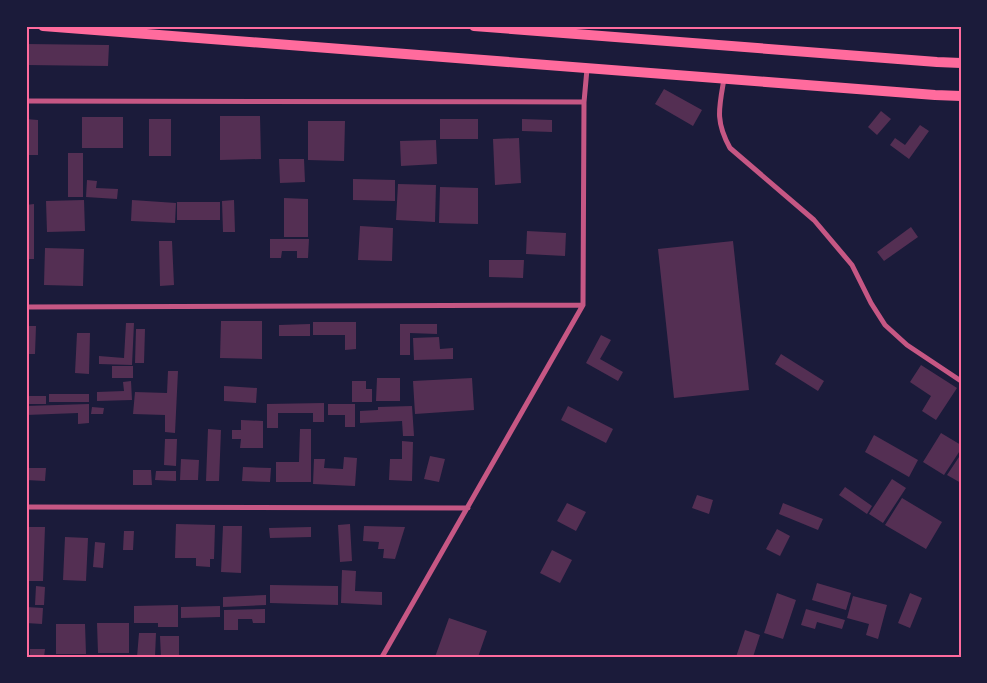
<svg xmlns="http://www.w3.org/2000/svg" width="987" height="683" viewBox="0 0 987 683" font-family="'PT Serif',serif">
	<rect width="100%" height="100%" fill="#1b1b3a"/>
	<path fill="#542f53" d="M26,44L109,45L108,66L26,65Z
		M664,89L702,110L693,126L655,104Z
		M881,111L891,119L877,135L868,127Z
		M220,116H260L261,159L220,160Z
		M82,117H123V148H82Z
		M26,119L38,120V155H26Z
		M149,119H171V156H149Z
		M440,119H478V139H440Z
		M522,119L552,120V132L522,131Z
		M308,121H345L344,161L308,160Z
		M920,125L929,131L909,159L890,145L895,138L905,145Z
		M519,138L521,183L495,185L493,139Z
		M436,140L437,164L401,166L400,141Z
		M68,153H83V197H68Z
		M279,159H304L305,182L280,183Z
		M353,179L395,180V201L353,200Z
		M87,180L97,181L96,188L118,189L117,199L86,197Z
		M398,184L436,185L435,222L396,220Z
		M440,187L478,188V224L439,223Z
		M284,198L308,199V237H284Z
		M84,200L85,231L47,232L46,201Z
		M132,200L176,203L175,223L131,221Z
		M234,200L235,232H223L222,201Z
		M177,202H220V220H177Z
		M34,204V259H26V205Z
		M360,226L393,228L392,261L358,260Z
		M911,227L918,237L884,261L877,252Z
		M527,231L566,233L565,256L526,254Z
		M270,239H309L308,258H297V251H282L281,258H270Z
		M159,241H172L174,285L160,286Z
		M733,241L749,390L674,398L658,249Z
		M45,248L84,249L83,286L44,285Z
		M489,260H524L523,278L489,277Z
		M221,321H262V359L220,358Z
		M313,322H356V349L345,350V335H313Z
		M126,323H134L132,365L99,364V356L124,358Z
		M310,324V336H279V325Z
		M400,324H437V334L410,333V355H400Z
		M26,326H36L35,354H26Z
		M136,329H145L144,363H135Z
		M77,333H90L89,374L75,373Z
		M601,335L611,340L600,359L623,372L618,381L586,363Z
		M439,337L440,349L453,348V359L414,360L413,338Z
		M781,354L824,381L818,391L775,364Z
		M921,365L957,388L936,420L922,411L931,396L910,382Z
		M112,366H133V378H112Z
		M168,371H178L175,433L165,432V415L133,414L135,392L167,393Z
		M377,378H400V401H376Z
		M472,378L474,410L415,414L413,381Z
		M131,381L132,400L97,401V392L124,391L123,382Z
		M352,381H366V389H372V402H352Z
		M224,386L257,388L256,403L224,401Z
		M49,394H89V402H49Z
		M26,396H46V404H26Z
		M324,403V422H313V413H278V428H267V404Z
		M89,404V423L78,424V413L26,415V406Z
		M328,404H355V427H345V415H328Z
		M412,406L414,436H403L402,421L360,423V411L378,410V407Z
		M568,406L613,429L606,443L561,420Z
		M92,407L104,408L103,414H91Z
		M241,420L263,421V448H240L241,439H232V430H241Z
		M208,429L221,430L219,481H206Z
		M300,429H311V482H276V462H299Z
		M941,433L961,445V449L944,475L923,462Z
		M874,435L918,460L909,477L865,452Z
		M165,439H177L176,466L164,465Z
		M402,441L413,442L412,481L389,480L390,459H402Z
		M961,454V483L947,475Z
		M430,456L445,459L439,482L424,479Z
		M344,457L357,458L355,486L313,484L314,459H325L324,468L343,469Z
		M181,459L199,460L198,480H180Z
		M243,467L271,468L270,482L242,481Z
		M26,468H46L45,481L26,480Z
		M133,470H151L152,485H133Z
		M156,471H176V481L155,480Z
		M892,479L906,488L883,523L869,514Z
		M845,487L872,506L867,514L839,495Z
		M697,495L713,500L709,514L692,508Z
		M902,498L942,522L926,549L885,525Z
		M567,503L586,512L576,531L557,521Z
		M783,503L823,519L818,530L779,514Z
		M176,524L215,525L214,559H210V567L196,566V558H175Z
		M350,524L352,561L340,562L338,525Z
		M223,526H242L241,573L221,572Z
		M364,526L405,527L395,559L383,558L384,549H378L379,542L363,541Z
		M26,527H45L43,581H28L29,541H26Z
		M311,527V537L270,538L269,528Z
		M777,529L790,536L780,556L766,549Z
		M124,531H134L133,550H123Z
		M65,537L88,538L86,581L63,580Z
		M95,542L105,543L103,568L93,567Z
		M552,550L572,560L560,583L540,573Z
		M342,570L356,571L355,591L382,592V605L341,603Z
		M817,583L851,593L846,610L812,600Z
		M270,585L338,586V605L270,603Z
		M36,586L45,587L44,605H35Z
		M777,593L796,600L783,639L764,633Z
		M910,593L922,598L910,628L898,623Z
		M266,595V605L223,607V597Z
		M853,596L887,605L878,639L866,635L869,624L847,618Z
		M178,605V627H158V623H134V606Z
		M220,606V617L181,618V607Z
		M26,607L43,608L42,624L26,623Z
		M265,609V623H253L252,619H238V630H224V610Z
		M806,609L845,620L842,629L817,622L815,629L801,625Z
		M449,618L487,631L478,657H435Z
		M97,623H129V653H98Z
		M56,624H85L86,654H56Z
		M745,630L760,635L753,657H736Z
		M139,633H156L155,657H137Z
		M160,636H179V657H161Z
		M30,649H45L44,657H30Z"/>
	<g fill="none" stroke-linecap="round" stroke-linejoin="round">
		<path stroke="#c65784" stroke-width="5" d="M724,79C719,108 715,121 730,148L814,220L852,265L871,303L885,325L907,345L961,381
			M26,101L584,102
			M26,307L583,305
			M26,507L468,508
			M382,657L583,305L584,102L587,69"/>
		<path stroke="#ff6b9d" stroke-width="10" d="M43,26L935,95L961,96
			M474,26L937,62L961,63"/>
	</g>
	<rect width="987" height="683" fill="none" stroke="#1b1b3a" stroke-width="55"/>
	<rect x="28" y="28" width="932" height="628" fill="none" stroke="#ff6b9d" stroke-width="2"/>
</svg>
